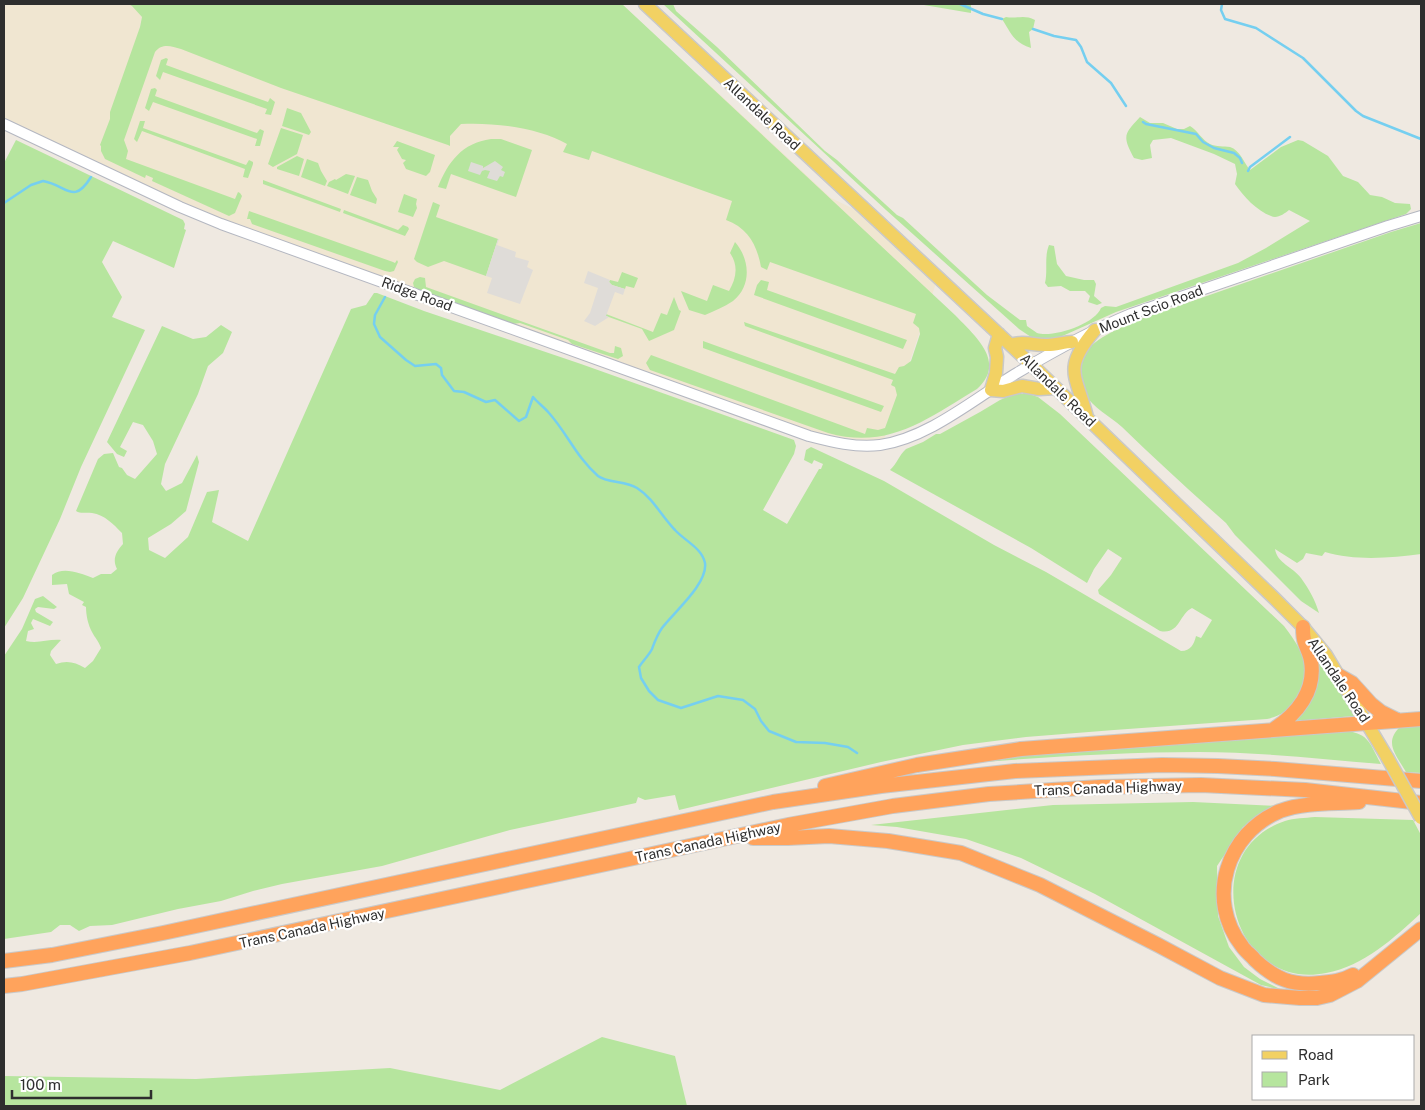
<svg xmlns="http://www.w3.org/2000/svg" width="1425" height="1110" viewBox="0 0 1425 1110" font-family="'Public Sans',sans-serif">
	<rect width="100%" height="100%" fill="#efe9e1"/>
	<path fill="#f0e6d1" d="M4,4H128L132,5L142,17L138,35L700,76L831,198L873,218L938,277L882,445L839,443L221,224L4,124Z"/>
	<path fill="#b6e59e" d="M128,4H622L955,315C975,336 1007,362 977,389C927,419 889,450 828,433L650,370L646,363L651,355L865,434L867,428L878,430L885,428L897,395L895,387L891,385L893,380L745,326L744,322L895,374L899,367L904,366L911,361L920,334L919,328L913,323L916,314L770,262L767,270L761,267C757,245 748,228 726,220L732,201L592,151L589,160L563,152L567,144C539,128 493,122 461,124L450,136V146L448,145L281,88L181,49C171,46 162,43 155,52L124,140L128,151L126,159L235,199L238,192L240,193L242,196L235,213L229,216L152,181L153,178L146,175L145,178L105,159L101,151V146L100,145L110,119V112L140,27L142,17L132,6Z
		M663,4H673L676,11L717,47L825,151L837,160L897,215L903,218L987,295L1020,320H1026L1027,326C1030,328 1034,331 1037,333C1053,338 1095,324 1101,308L1105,306L1116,307L1238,263L1266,248L1310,221L1289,210C1284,214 1277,219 1271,216C1257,211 1243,196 1235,184L1237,174L1235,164L1214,154L1171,138L1153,140L1150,145L1152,158L1142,160L1134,158C1122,136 1124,134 1140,117L1150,123H1163L1177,129H1184L1190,126C1198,131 1202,140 1210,144C1216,147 1224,146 1230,147C1240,150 1244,163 1250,170L1281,147L1298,140L1303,141L1328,156L1343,176L1358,182L1370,195L1382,197L1395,203L1410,204L1411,209L1406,214L1116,312L1058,338H1037L1031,337L1019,329L886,210Z
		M918,4H971V13Z
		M1006,17C1017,19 1024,14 1035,20L1033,29L1029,32L1031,48C1014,43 1011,33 1002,19Z
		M166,58L168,59L166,65L268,102L270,98L275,102L271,115L265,114L267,109L163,72L160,80L156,76L161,60Z
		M155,88L157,90L155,96L257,133L260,129L264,131L260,146H255L257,139L153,102L149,111L145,108L151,89Z
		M287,108L301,113L311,132L309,135L282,126Z
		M140,121H145L143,128L246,165L249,160L253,162V164L248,178L243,177L245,169L142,131L137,142L134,139Z
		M281,128L303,135L297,154L273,167L268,164Z
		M491,139H501L532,150L516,197L451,174L446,189L438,187C448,162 462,143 491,139Z
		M16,140L183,220L185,224L184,229L186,230L174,268L113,241L102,262L122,297L112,317L145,330L81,467L60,519L23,598L4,628V163Z
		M397,141L435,155L430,172L426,176L406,169L403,163L406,160L402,159L397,150L399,147H393Z
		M297,156L304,159L299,176L277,169V167Z
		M307,159L318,163L321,171L327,181L325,186L301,177Z
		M346,174L355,176L348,194L327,186L329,182L335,179L336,180Z
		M357,177L368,180L372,191L377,199L376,204L350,195Z
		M263,180L341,209L340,212L263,184Z
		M404,194L417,199L416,204L417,208L413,217L398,212Z
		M433,202L440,205L436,217L498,239L486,276L444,261L428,267L417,262L414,259Z
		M344,210L398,230L403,225L408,227L409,229L405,236L343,213Z
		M249,211L393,262L395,263L397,260L398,262L394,271L390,272L385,271L252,224L250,219H247Z
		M1421,223V554C1391,558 1355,561 1325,552L1322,556L1306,553L1303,559L1297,563L1275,549C1277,563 1293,567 1301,578C1309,589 1315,600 1319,613L1301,601L1235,535L1226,523C1191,492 1156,460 1122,427C1110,416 1093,408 1085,394C1081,387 1077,372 1080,364C1087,340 1115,331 1135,321L1391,232Z
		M735,242C750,259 752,286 733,301C724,307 714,311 705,315L689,310L681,291L707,301L713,285L729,291C736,279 739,266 730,253Z
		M1049,245L1054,246L1057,264L1066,276L1084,280H1094L1096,284L1094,296L1102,303L1097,305L1088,302L1090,296L1085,291H1070L1061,286L1048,287L1045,283C1048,270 1044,257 1049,245Z
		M622,272L638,278L634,288L626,286L625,289L612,285L609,282L610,280L618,282Z
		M420,277L425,278L426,287L610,353H614L615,346L621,348L623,356L618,359L572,344L568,340L520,323L512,324L419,290L414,287L413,283L415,279Z
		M761,280L769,282L767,290L907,340L903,349L754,295L757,285Z
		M374,293H377L424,311L581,364L794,440L796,446L794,454L763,510L787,524L819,469H821L823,464L814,460L812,464L804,460L806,450L811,447L884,481L994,545L1046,572L1181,651C1191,651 1194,644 1196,636L1201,638L1212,620L1192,608C1179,614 1180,635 1160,631L1099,594L1098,590L1111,575L1122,558L1108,549L1094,569L1087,583L1031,548L890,470C897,464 899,455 906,449L923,442L936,434H940L980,412L1000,400L1014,394H1029L1038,397L1060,414L1284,626C1302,649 1316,674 1296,700C1287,711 1281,716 1267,719L1114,730L1026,737L963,745L881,762L679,810L675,795L645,800L638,797L636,803L510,830L382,866L282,884L253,891L221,901L178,909L112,925L90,926L79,931L70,925H60L51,932L4,939V656L22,629L35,599L43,596L57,607L54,609L38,607L35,609L36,612L53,622L50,626L33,619L31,623L34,629L28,631L26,641C38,644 48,639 61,640L51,651L50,655L56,664C67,660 75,662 85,668L93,661L101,648C98,640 95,638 92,632C88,625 86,615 86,607L82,605L84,602L69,594L67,584L52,585V575C63,566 80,573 93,578L101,574H111L117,569C112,559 116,552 123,544L122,533C113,524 105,515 92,513C85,512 81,514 76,511L98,459L104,454L113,453L119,467L122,468L127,475L135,479L157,454L153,441L143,425L133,422L120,447L127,451L124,457L117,454L107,442L162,326L193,339L206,337L221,325L232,332L223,353L208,366L198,394L165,464L161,484L166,491L182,483L197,455L199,462L186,511L171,524L148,538L149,550L165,558L188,537L207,492L219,490L212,522L248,541L351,309L366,305Z
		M674,297L679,310L681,311L674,330L649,341L642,329L606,316V314L653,332L661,313L667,315Z
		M703,341L884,406L881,412L703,348Z
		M1314,657L1337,686L1354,716L1295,721C1315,701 1313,683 1314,657Z
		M1421,725V773L1406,772C1397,756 1383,743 1400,727Z
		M1340,730C1369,733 1368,740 1381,764C1321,759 1260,752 1199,752C1123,752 1047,757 971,763L1016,753Z
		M1193,802L1280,806L1243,827L1217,866L1218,916L1229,947L1244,967L1260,979L1282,990L1261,985L1095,894L1021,858L966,839L897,827L871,825L1053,805Z
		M1315,817L1413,820L1421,835V913C1394,938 1364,966 1326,973C1233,992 1194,852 1285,821C1294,818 1305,818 1315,817Z
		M602,1037L675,1056L687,1106H4V1076L196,1079L390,1068L500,1090Z"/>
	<path fill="#dfdcd8" d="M495,161L503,167L501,170L505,172L503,177L500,176L497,181L487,178L490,171L485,170L482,171L480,175L468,171L471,162L483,166V168Z
		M498,239H499L497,245L516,252L515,257L529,261L527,267L533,270L520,304L487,293L492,278L486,276Z
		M588,271L610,280L609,282L612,285L625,289L623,295L615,292L606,316L609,317L595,326L584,321L590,313L598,288L584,283Z"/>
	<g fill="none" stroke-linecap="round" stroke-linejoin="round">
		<path stroke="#75cff0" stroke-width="2.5" d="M960,4L983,14L1002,19
			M1222,4L1221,10L1225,19L1256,28L1303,58L1356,111L1363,116L1421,139
			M1033,29L1054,36L1076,40L1081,47L1087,62L1111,83L1126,106
			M1143,122L1146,124L1196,134L1203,142L1214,148L1234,153L1240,158L1242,163
			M1248,171L1250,167L1290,137
			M4,203L31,185L43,181C67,185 73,206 91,177
			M385,297L375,315L374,324L380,337L406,360L415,366L436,364L441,368L442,375L454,391L464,392L486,402L495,400L519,421L526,417L533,397C538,403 544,407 549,413C567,433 577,458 598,476C607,483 626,481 637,488C653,498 662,517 675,530C685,541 702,548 705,563C708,584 673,613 662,628C657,635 655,641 652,649C649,655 643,661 639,667L641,678L649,691L658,700L681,708L718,696L743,700L755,709L761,721L769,731L796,742L825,743L848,747L857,753"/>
		<g stroke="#b4b7c1" stroke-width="12">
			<path id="minor" d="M4,124L180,207L221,224L809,436C832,442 856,448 880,445C929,438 975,398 1017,373C1054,351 1092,330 1131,314L1388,226L1421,216"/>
		</g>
		<g stroke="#c9c9c9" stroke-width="15">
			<path id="major" d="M645,4L1032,365L1273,597L1303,627L1326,655L1387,757
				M999,334L995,348L997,357L996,373L991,390L1003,391L1022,386L1039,389L1056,388
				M1011,345C1024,340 1034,346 1048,345C1056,345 1064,342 1072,342
				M1087,417C1076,374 1062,369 1095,330"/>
		</g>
		<g stroke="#c9c9c9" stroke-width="16">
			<path id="highway" d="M1338,675L1352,683L1371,704L1381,712L1397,720
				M1274,729C1297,714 1316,691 1311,661C1310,654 1307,649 1305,643C1303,638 1303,632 1303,627
				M825,786L917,765L1021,749L1421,719
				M753,838H788L829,836L888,841L961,853L1040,885L1158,945L1220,978L1264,995L1300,998H1317L1330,995L1357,981L1421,929
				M4,961L52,955L163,933L773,802L881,786L1015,771L1162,765L1218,766L1275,769L1421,781
				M1353,975C1342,981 1332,982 1320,983C1292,986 1275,979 1255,960C1251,955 1245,951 1242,946C1205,899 1227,833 1280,811C1305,802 1334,804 1359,802
				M4,986L22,984L190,953L788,825L893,806L989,794L1100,787L1201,785L1305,790L1421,803"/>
		</g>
		<use href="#minor" stroke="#fff" stroke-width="10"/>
		<use href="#major" stroke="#f2d163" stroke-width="12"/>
		<use href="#highway" stroke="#ffa35c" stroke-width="14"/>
		<g stroke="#c9c9c9" stroke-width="15" stroke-linecap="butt">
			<path id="major-bridge" d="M1387,757L1421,818"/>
		</g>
		<use href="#major-bridge" stroke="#f2d163" stroke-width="12"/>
	</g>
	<g text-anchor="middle" stroke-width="4.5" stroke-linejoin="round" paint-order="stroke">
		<g font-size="14" fill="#2e2e2e" stroke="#fff">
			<text transform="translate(762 114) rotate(43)" y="5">Allandale Road</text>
			<text transform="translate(417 294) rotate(20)" y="5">Ridge Road</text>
			<text transform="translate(1151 309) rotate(-21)" y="5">Mount Scio Road</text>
			<text transform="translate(1058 390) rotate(44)" y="5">Allandale Road</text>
			<text transform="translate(1339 680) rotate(56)" y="5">Allandale Road</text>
			<text transform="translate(1108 788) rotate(-2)" y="5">Trans Canada Highway</text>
			<text transform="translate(708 842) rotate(-12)" y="5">Trans Canada Highway</text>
			<text transform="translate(312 928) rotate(-12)" y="5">Trans Canada Highway</text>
		</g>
	</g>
	<rect width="1425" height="1110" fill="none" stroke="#2e2e2e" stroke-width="10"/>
	<rect x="1252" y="1035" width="162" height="65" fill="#ffffff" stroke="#ababab"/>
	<rect x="1262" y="1051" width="25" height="8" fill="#f2d163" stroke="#ababab"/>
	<text x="1298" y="1060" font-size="15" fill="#2e2e2e">Road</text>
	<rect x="1262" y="1072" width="25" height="15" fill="#b6e59e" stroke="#ababab"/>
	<text x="1298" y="1085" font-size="15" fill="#2e2e2e">Park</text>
	<path d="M12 1090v8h139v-8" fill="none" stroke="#2e2e2e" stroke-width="2.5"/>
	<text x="20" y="1090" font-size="15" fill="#2e2e2e" stroke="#ffffff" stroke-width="4" paint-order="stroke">100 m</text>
</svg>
